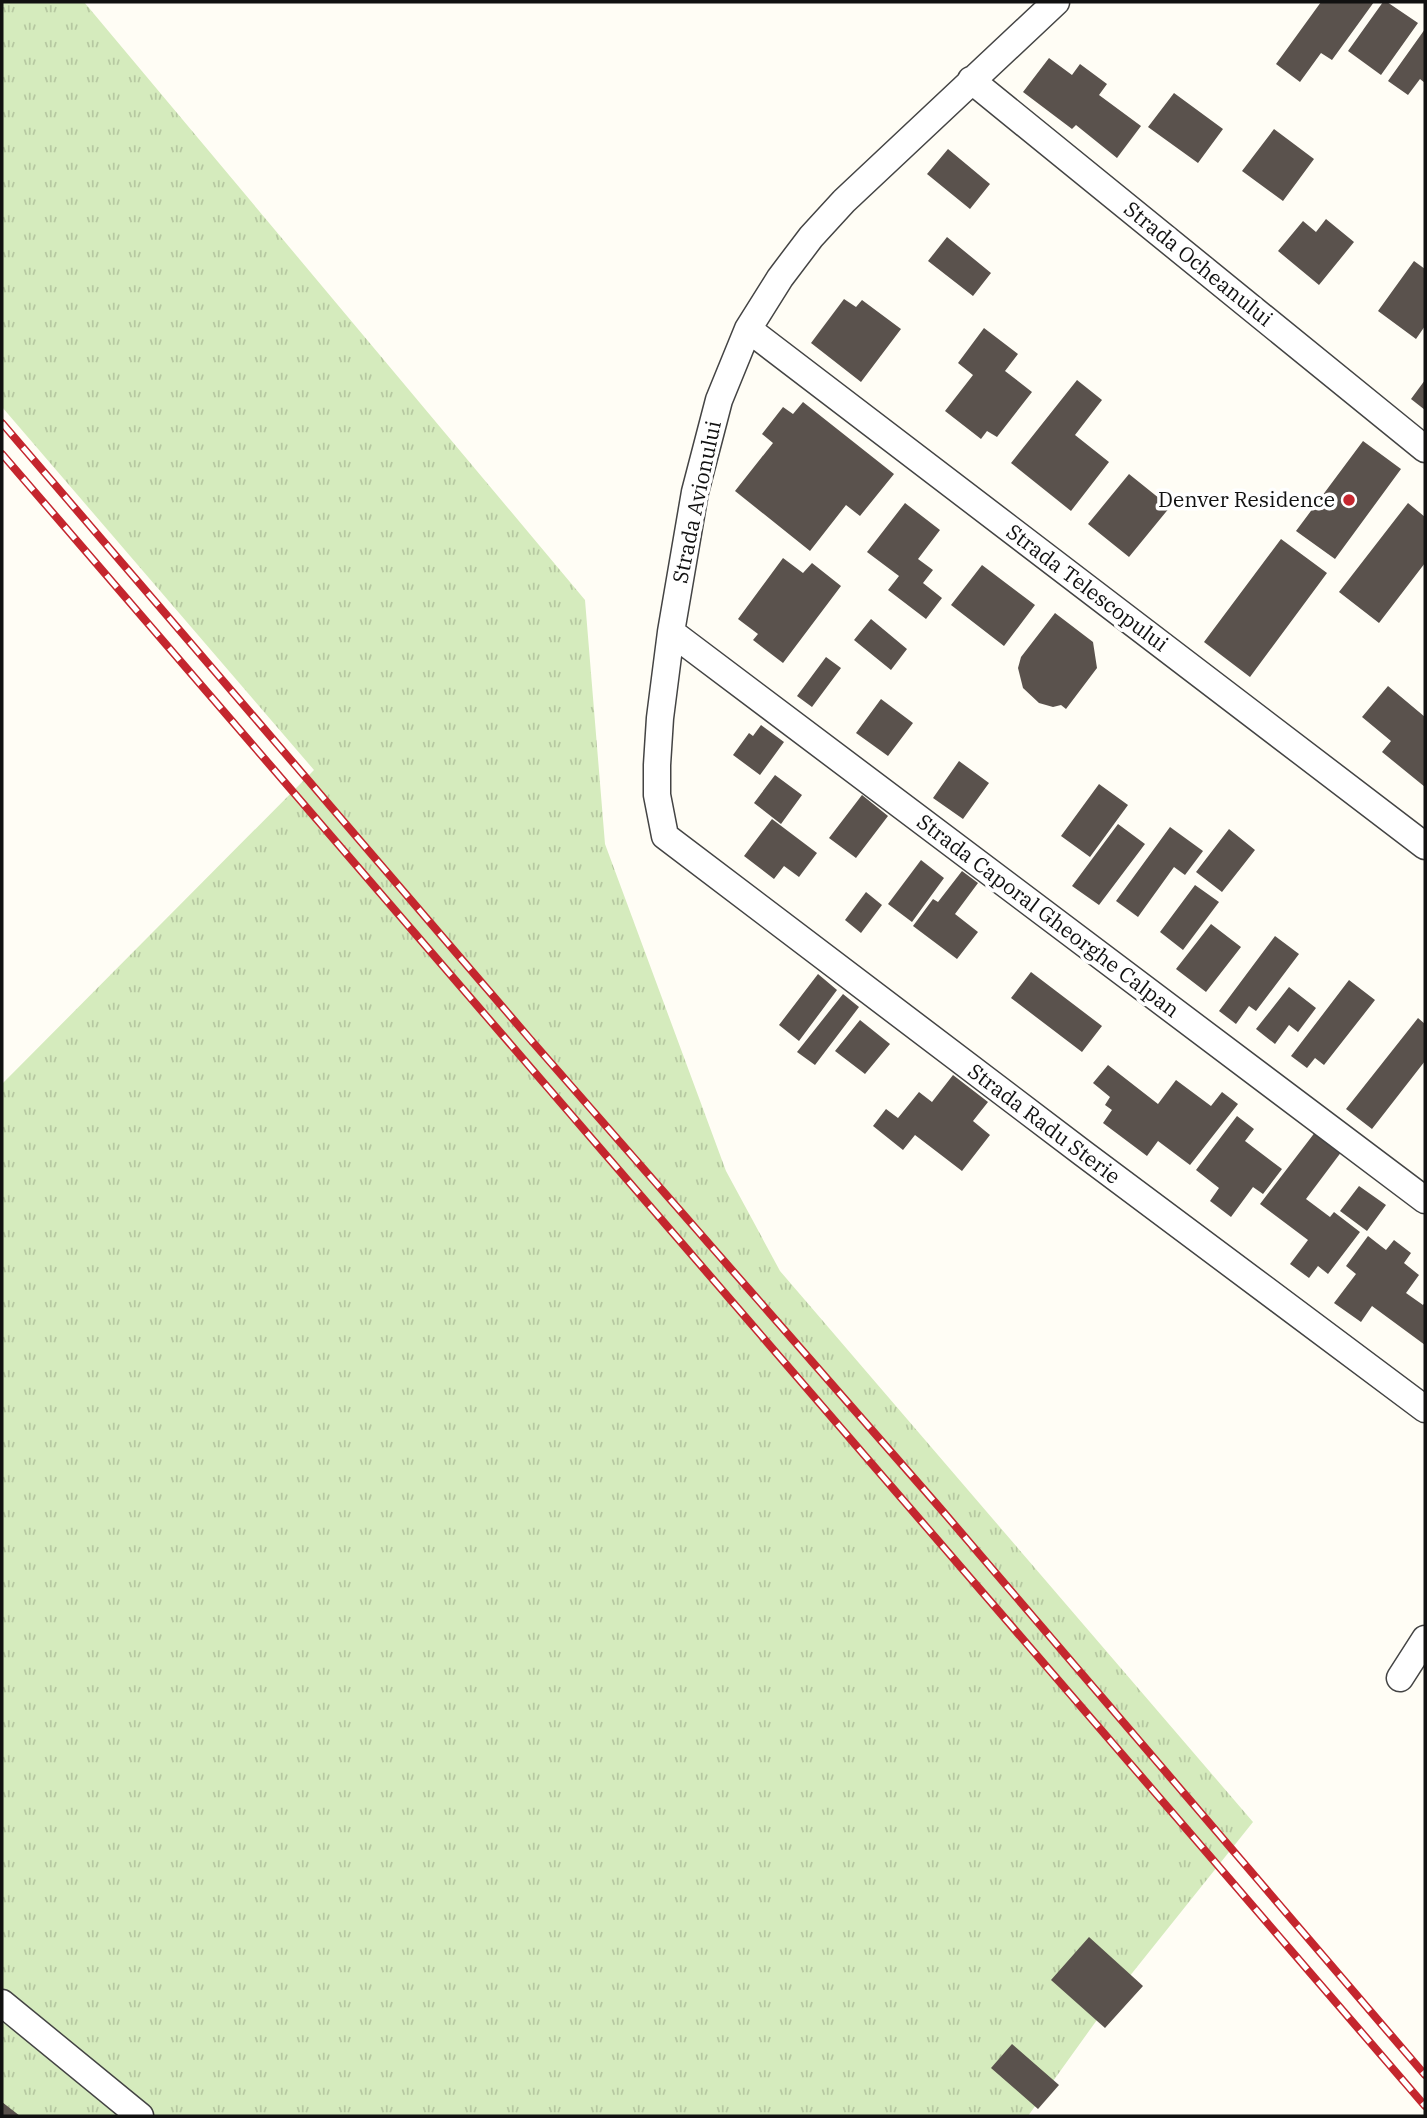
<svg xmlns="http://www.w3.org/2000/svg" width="1427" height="2118" viewBox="0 0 1427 2118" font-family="'IBM Plex Serif',serif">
	<defs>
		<pattern id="grass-tufts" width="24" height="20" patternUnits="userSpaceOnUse" patternTransform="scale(1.75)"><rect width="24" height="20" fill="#d5ebbd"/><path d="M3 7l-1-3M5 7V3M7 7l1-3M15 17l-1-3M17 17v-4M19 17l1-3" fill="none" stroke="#b6c8a1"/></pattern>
	</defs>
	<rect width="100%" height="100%" fill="#fffdf5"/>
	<path fill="url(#grass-tufts)" d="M2,2H84L585,600L605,844L726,1171L780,1271L1253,1822L1117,1992L1028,2116H2V1084L314,770L2,407Z"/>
	<path fill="#5a524d" d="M1321,2H1374L1332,60L1321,53L1300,82L1276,64Z
		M1383,2H1387L1418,23L1381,75L1348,51Z
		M1425,29V83L1420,79L1408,95L1388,81Z
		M1049,58L1072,75L1080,64L1107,84L1099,95L1141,126L1117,158L1076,125L1072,129L1023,92Z
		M1174,93L1223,129L1198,163L1148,127Z
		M1274,129L1314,159L1283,201L1242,171Z
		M948,149L990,184L970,209L927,174Z
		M1326,219L1354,242L1319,285L1278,251L1303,221L1316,232Z
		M947,237L991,273L973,296L928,261Z
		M1414,261L1425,269V326L1416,339L1378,311Z
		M844,299L856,307L862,300L901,329L861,382L811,343Z
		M984,328L1018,354L1005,371L1032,392L997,437L987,431L981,439L945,411L973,375L958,363Z
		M1077,380L1102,400L1075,435L1109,462L1071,511L1011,463Z
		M1425,380V410L1411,399Z
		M803,402L894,474L860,516L846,505L810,551L735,491L773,443L762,434L783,407L793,414Z
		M1363,441L1401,469L1335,559L1296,531Z
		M1129,474L1170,507L1129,557L1088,524Z
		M905,503L940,530L918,559L933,570L923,583L942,598L926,619L888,590L899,576L867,552Z
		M1408,503L1425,517V563L1379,623L1339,592Z
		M1281,539L1327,573L1250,677L1204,642Z
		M783,558L803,573L812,563L841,586L783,663L753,640L758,634L738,619Z
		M982,565L1035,605L1004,646L951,605Z
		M1055,613L1093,642L1097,668L1066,709L1061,705L1053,707L1039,703L1023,688L1018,668L1021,657Z
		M871,619L907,649L891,670L854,640Z
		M826,657L841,668L812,707L797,696Z
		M1388,686L1425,717V787L1382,752L1391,741L1362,717Z
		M881,699L913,723L888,756L856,733Z
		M761,725L784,742L760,775L733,755L749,733L753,736Z
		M959,761L989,783L963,819L933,798Z
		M775,775L802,795L781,824L754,803Z
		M1099,784L1128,805L1090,857L1061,836Z
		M862,795L888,816L856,858L829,838Z
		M772,819L817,853L799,877L784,866L774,879L744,856Z
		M1118,824L1145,844L1099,905L1072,886Z
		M1170,827L1203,851L1185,875L1174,867L1138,917L1116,901Z
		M1229,829L1255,850L1222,892L1196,872Z
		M921,860L944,878L912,922L888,904Z
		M962,871L978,883L955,914L978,932L957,959L913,926L933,899L938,902Z
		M1195,885L1219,902L1183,950L1160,932Z
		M866,892L882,905L861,933L845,920Z
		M1211,924L1241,947L1206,992L1176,969Z
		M1275,936L1299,954L1256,1011L1249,1006L1236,1024L1219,1011Z
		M1031,972L1102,1026L1082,1052L1011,998Z
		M818,974L837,990L799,1041L779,1025Z
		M1349,980L1375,1000L1324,1065L1315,1058L1307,1068L1291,1056Z
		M1289,987L1316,1008L1298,1032L1289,1025L1275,1044L1256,1029Z
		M843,994L859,1007L815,1065L797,1052Z
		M1418,1018L1425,1024V1061L1372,1129L1346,1109Z
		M860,1020L890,1044L865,1074L835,1051Z
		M1108,1065L1158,1104L1176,1080L1211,1106L1222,1092L1238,1104L1190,1165L1158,1141L1147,1156L1103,1123L1112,1110L1105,1105L1110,1097L1093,1083Z
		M953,1075L988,1102L973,1121L990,1135L962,1171L915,1135L903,1150L873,1126L886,1109L898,1118L919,1092L932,1102Z
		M1237,1116L1254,1129L1245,1141L1282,1169L1263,1194L1253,1187L1231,1217L1210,1201L1219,1188L1196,1170Z
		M1316,1131L1342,1151L1306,1199L1330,1217L1334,1212L1360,1232L1328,1274L1318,1266L1309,1278L1290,1264L1308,1240L1260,1204Z
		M1359,1186L1386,1205L1367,1231L1340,1211Z
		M1368,1236L1386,1250L1394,1240L1411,1253L1404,1263L1419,1275L1406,1293L1423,1305L1425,1302V1345L1372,1306L1361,1322L1334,1303L1356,1274L1346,1266Z
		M1089,1937L1143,1986L1105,2028L1051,1980Z
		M1012,2044L1059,2085L1038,2109L991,2068Z
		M2,2102L20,2116H2Z"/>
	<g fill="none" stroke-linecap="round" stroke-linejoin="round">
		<g stroke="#444" stroke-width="29">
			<path id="minor" d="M1056,2L844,201L811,237L780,278L748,329L719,400L695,492L671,632L660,718L657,765V795L665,836L1084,1154L1425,1409
				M971,80L1425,449
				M748,329L1425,846
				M671,632L1425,1200
				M1400,1678L1425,1639
				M2,2003L140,2116"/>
		</g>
		<use href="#minor" stroke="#fff" stroke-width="26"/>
		<g stroke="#c4262e" stroke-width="8">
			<path id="rail" d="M2,423L530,1039L940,1508L1425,2075
				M2,454L1425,2106"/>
		</g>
		<use href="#rail" stroke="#fff" stroke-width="5" stroke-dasharray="16" stroke-linecap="butt"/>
	</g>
	<circle fill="#c4262e" stroke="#fff" stroke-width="2.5" cx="1349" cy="500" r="7"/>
	<g text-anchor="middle" stroke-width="7" stroke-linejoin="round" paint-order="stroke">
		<g font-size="21" fill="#111" stroke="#fff">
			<text transform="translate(1198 264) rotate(39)" y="7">Strada Ocheanului</text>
			<text transform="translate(697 502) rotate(-78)" y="7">Strada Avionului</text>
			<text transform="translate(1087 588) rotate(37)" y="7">Strada Telescopului</text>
			<text transform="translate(1048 916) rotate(37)" y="7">Strada Caporal Gheorghe Calpan</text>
			<text transform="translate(1044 1124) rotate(37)" y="7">Strada Radu Sterie</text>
		</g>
		<g font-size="21" fill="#111" stroke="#fff" text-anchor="end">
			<text x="1335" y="507">Denver Residence</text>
		</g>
	</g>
	<rect width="1427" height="2118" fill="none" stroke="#111111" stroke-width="7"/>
</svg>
